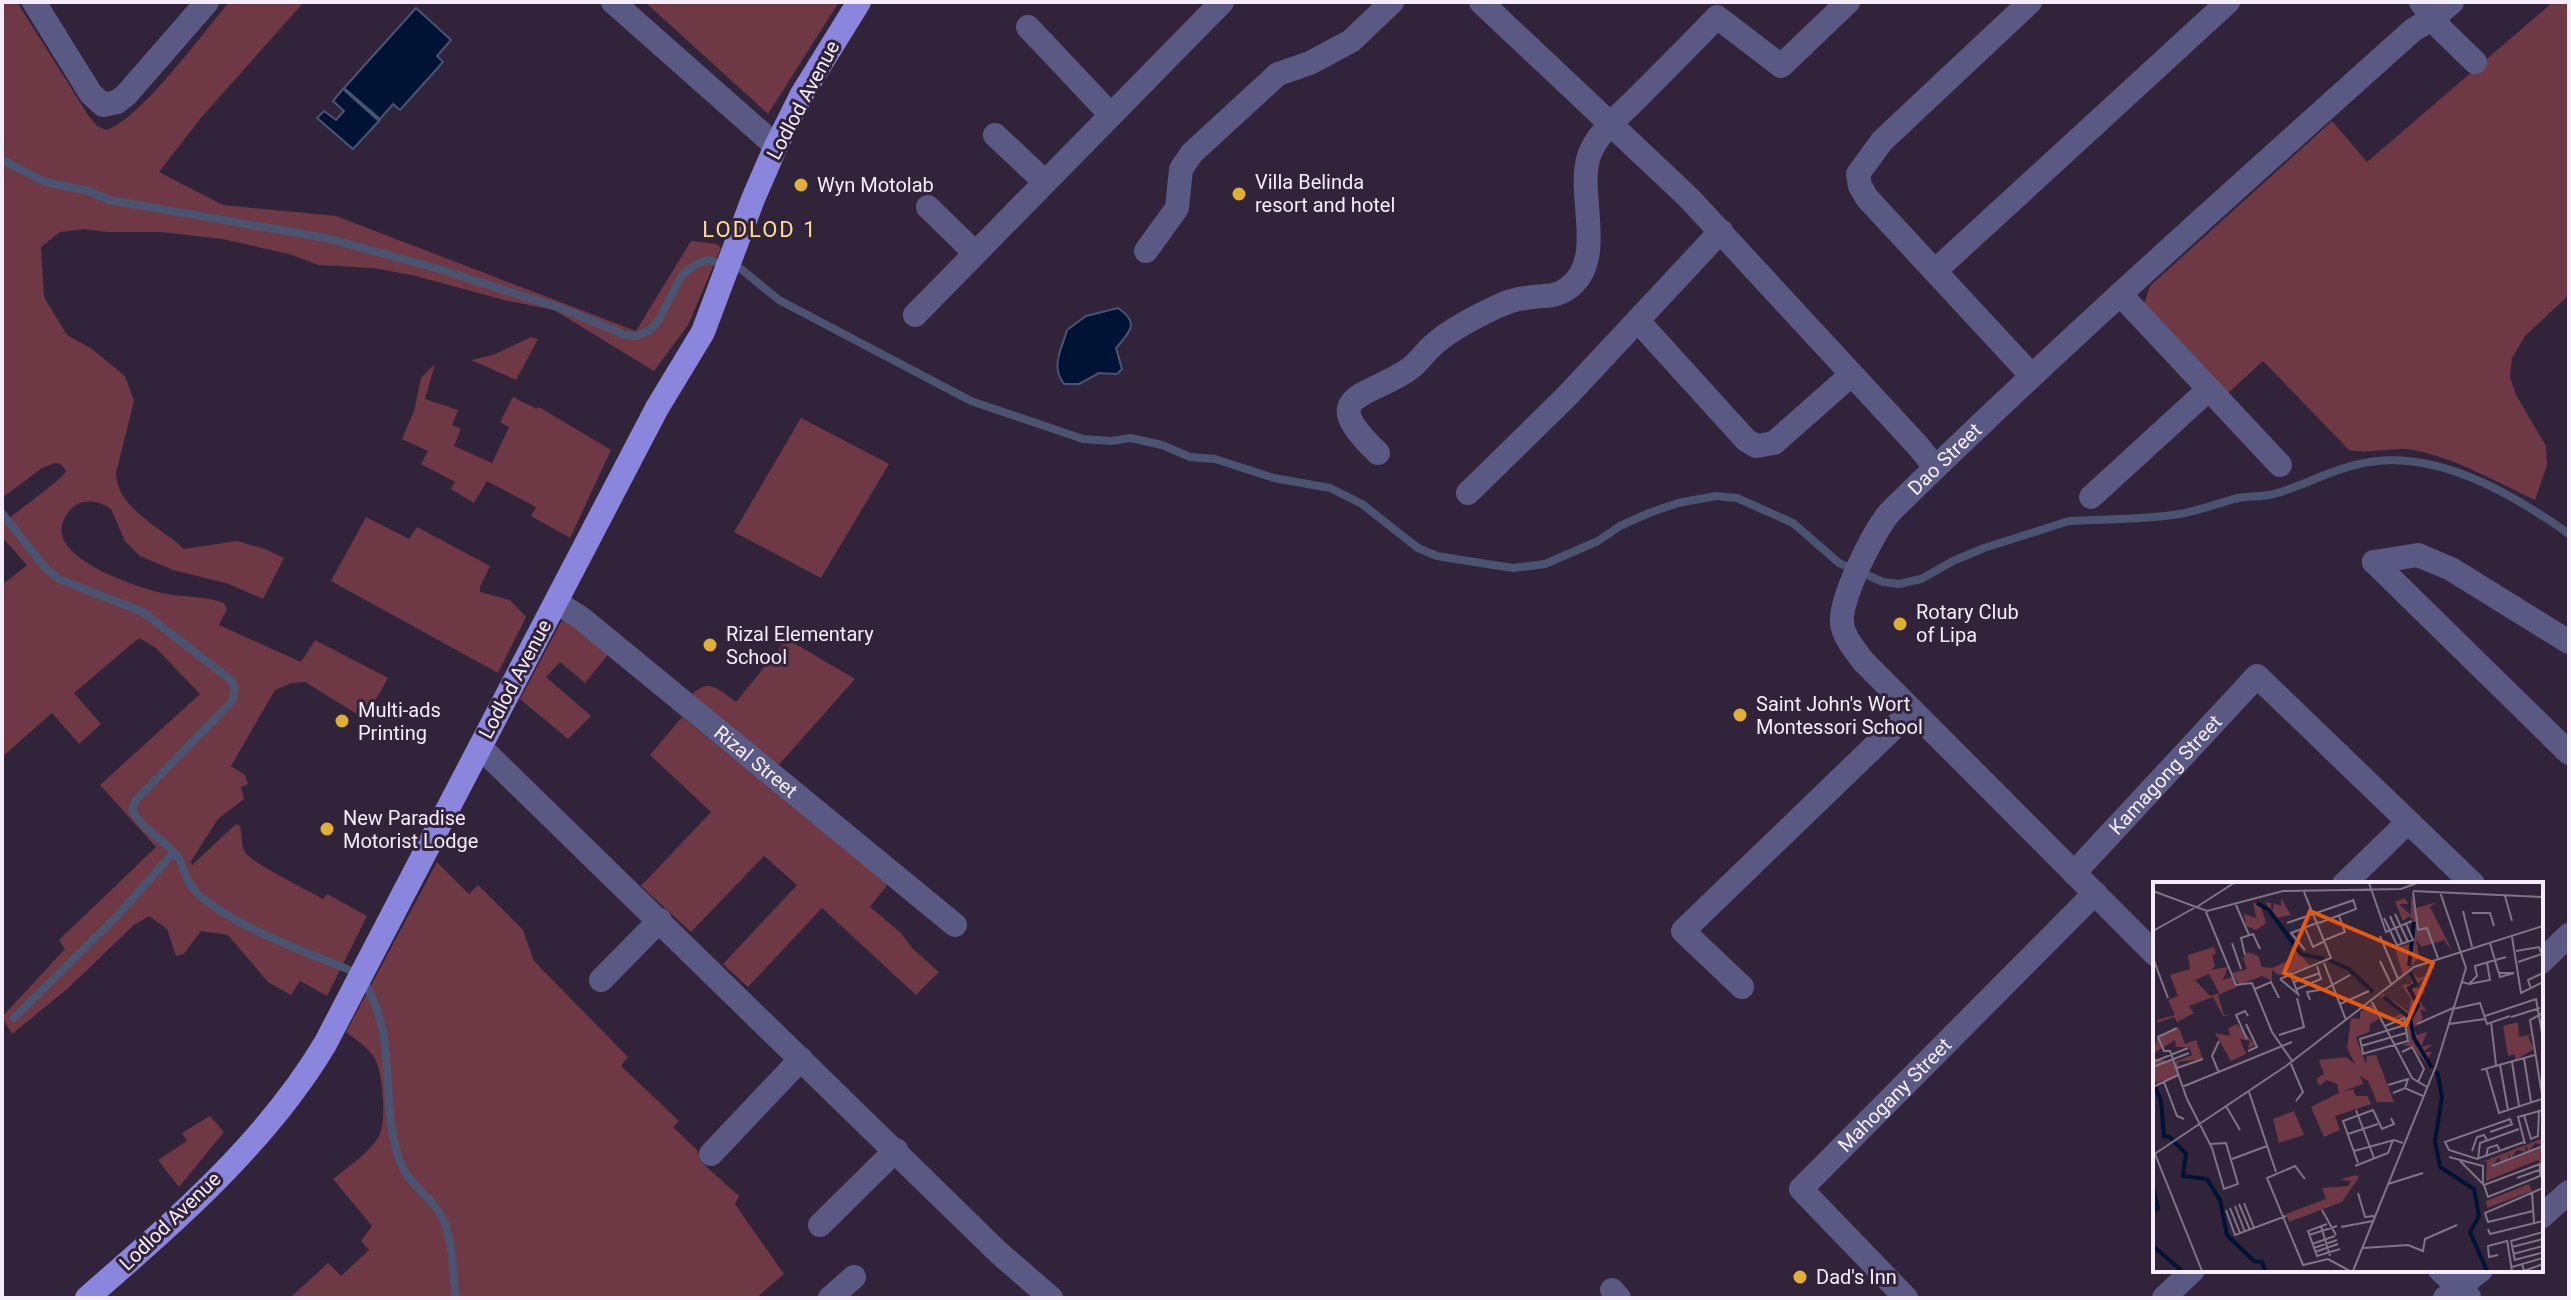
<svg xmlns="http://www.w3.org/2000/svg" width="2571" height="1300" viewBox="0 0 2571 1300" font-family="Roboto,sans-serif">
	<rect width="100%" height="100%" fill="#31233a"/>
	<path fill="#6e3845" d="M2,2H17L88,115L97,126L107,130C142,117 203,33 229,2H304L200,119L159,172L223,205L336,216L636,331L691,241L717,244L721,248L688,325L654,371L554,310L504,300L412,275L373,268L319,265L289,254L222,239L161,232H108L84,229L60,232L41,247L44,297L67,335L92,349L125,376L134,401L116,473C117,509 161,527 184,549L237,541L265,549L284,558L263,599L229,584L173,570L140,556L125,541L111,509C92,495 68,501 62,525C54,560 136,587 162,593C183,598 204,595 224,603L227,609L219,625L301,662L315,640L388,678L365,719L305,682L292,683L275,690L231,766L245,775L248,784L241,787L244,799L218,819L191,861L192,865L236,824L240,826C243,835 240,844 245,852C251,863 308,890 323,899L327,894L367,916L327,996L300,981L291,995L268,982L228,935L201,931L184,954L176,956L167,929L149,916L134,925L66,990L12,1034L2,1017L65,949L59,940L156,847L100,785L200,694L155,647L139,638L74,693L101,724L79,744L52,713L2,757V585L27,565L2,537V524C14,513 62,480 66,471L61,464L55,463L42,468L2,498Z
		M645,2H839L768,114Z
		M2553,2H2569V295L2525,336L2512,358L2510,377L2516,395L2546,446L2547,465L2535,500C2497,482 2459,460 2418,451C2395,445 2372,455 2349,450L2263,361L2228,393L2144,304L2150,286L2332,121L2367,162Z
		M531,337L538,339L516,380L471,360L493,355Z
		M435,364L425,399L458,410L452,425L461,429L454,446L492,463L509,427L500,422L513,397L537,409L539,407L611,450L570,538L531,516L536,507L487,481L474,503L451,489L455,482L421,464L428,451L402,439L414,411L421,378Z
		M801,418L889,464L821,578L734,532Z
		M366,517L409,539L417,527L490,566L480,587V592L510,600L526,617L498,673L331,581Z
		M570,619L610,652L585,683L560,662L546,677L591,716L568,739L520,699L561,622Z
		M787,639L855,679L777,767L690,696C710,677 717,689 736,702Z
		M682,717L888,884L870,907L901,933L913,949L939,972L916,995L822,908L748,987L723,964L797,885L764,856L691,932L641,886L711,812L650,755Z
		M437,862L469,894L478,885L523,930L534,961L628,1057L621,1066L679,1121L673,1127L697,1150L701,1162L739,1196L735,1204L784,1274L756,1298H290L328,1263L341,1276L369,1250L361,1241L372,1226L333,1179C348,1167 369,1153 379,1136C387,1122 383,1071 374,1057C367,1047 355,1039 346,1032Z
		M210,1116L224,1132L179,1187L158,1160L187,1141L182,1133Z"/>
	<path fill="#001335" stroke="#4a5471" stroke-width="2" d="M416,8L451,40L437,56L443,62L400,110L393,104L380,119L344,88Z
		M343,89L379,121L353,149L317,118L324,111L336,120L344,111L333,101Z
		M1118,308C1141,323 1129,333 1116,348L1122,369L1117,374L1099,373L1079,384H1064C1050,366 1062,349 1067,330L1086,316Z"/>
	<g fill="none" stroke-linecap="round" stroke-linejoin="round">
		<path stroke="#4a5471" stroke-width="8" d="M2,160L45,182L89,191L109,200L326,238L439,269L563,309L625,335L636,336L648,331L657,323L682,275L696,264L708,260L741,269L779,300L971,401L1083,439L1112,441L1130,438L1162,445L1190,457L1215,459L1274,478L1330,488L1362,504L1418,548L1437,556L1487,564L1513,568L1545,564L1598,541L1620,526L1649,513L1678,503L1716,496L1737,498L1793,523L1839,563L1883,582L1899,584L1921,579L1953,561L1984,548L2069,521C2105,519 2143,520 2179,514C2199,511 2218,503 2238,498C2250,496 2262,497 2274,494C2302,486 2327,472 2355,465C2430,445 2510,492 2569,534
			M2,513L47,570L61,580L143,612L232,681L235,688L233,700L135,801L132,810C141,828 162,839 175,853C186,865 183,881 199,895C242,931 308,952 359,974C401,1034 378,1096 399,1159C406,1180 424,1192 436,1208C454,1230 452,1271 456,1298
			M14,1018L117,916L174,852"/>
		<g stroke="#5a5983" stroke-width="24">
			<path d="M34,2L91,94L103,105L117,102L126,95L207,2"/>
			<path d="M613,2L776,146"/>
			<path d="M1481,2L1689,198L1918,446L1935,467"/>
			<path d="M2030,2L1882,141L1858,174L1860,186L1867,198L2031,375"/>
			<path d="M2421,2L2442,30L2475,62"/>
			<path d="M1028,27L1111,115"/>
			<path d="M995,135L1045,182"/>
			<path d="M928,207L975,253"/>
			<path d="M1146,251L1177,208L1181,169L1192,153L1278,74L1310,63L1351,41L1392,2"/>
			<path d="M1935,271L2228,2"/>
			<path d="M2120,294L2280,465"/>
			<path d="M915,315L1222,2"/>
			<path d="M1638,321L1746,440L1756,446L1774,443L1851,375"/>
			<path d="M1378,453C1316,394 1365,399 1408,370C1417,364 1422,356 1430,348C1446,332 1471,319 1492,309C1502,304 1514,299 1526,298C1541,295 1554,298 1567,289C1608,261 1576,195 1589,156C1597,132 1623,113 1640,95C1666,69 1692,43 1717,17L1781,66L1848,2"/>
			<path d="M1468,493L1566,397L1721,231"/>
			<path d="M2091,497L2208,390"/>
			<path d="M2374,562L2569,753"/>
			<path d="M2374,562L2418,555L2451,569L2569,642"/>
			<path id="s1" d="M556,602L581,618L955,925"/>
			<path d="M480,747L999,1253L1051,1298"/>
			<path id="s2" d="M2074,873L2257,676L2473,884"/>
			<path d="M2344,884L2408,822"/>
			<path id="s3" d="M2155,954L1863,661C1855,650 1844,638 1842,623C1839,600 1875,528 1891,511C2060,345 2237,188 2413,30L2432,19L2452,2"/>
			<path d="M2541,962L2569,935"/>
			<path d="M601,980L660,920"/>
			<path d="M1742,987L1683,931L1911,711"/>
			<path d="M711,1154L801,1059"/>
			<path d="M2541,1217L2569,1192"/>
			<path d="M820,1225L896,1150"/>
			<path d="M2440,1270L2469,1297"/>
			<path d="M1612,1290L1619,1298"/>
			<path d="M830,1298L854,1277"/>
			<path id="s4" d="M1906,1298L1801,1189L2095,893"/>
			<path d="M2164,1298L2193,1270"/>
			<path d="M2445,1298L2481,1270"/>
		</g>
		<path stroke="#8a85dd" stroke-width="24" d="M87,1298C174,1222 266,1143 325,1044L657,408L703,332L753,199L776,146L802,94L859,2"/>
	</g>
	<g fill="#e0b034" stroke="#31233a" stroke-width="3">
		<circle cx="801" cy="185" r="8"/>
		<circle cx="1239" cy="194" r="8"/>
		<circle cx="1900" cy="624" r="8"/>
		<circle cx="710" cy="645" r="8"/>
		<circle cx="1740" cy="715" r="8"/>
		<circle cx="342" cy="721" r="8"/>
		<circle cx="327" cy="829" r="8"/>
		<circle cx="1800" cy="1277" r="8"/>
	</g>
	<g text-anchor="middle" stroke-width="6" stroke-linejoin="round" paint-order="stroke">
		<g font-size="20" fill="#f6edfc" stroke="#31233a">
			<text transform="translate(803 100) rotate(-62)" y="7">Lodlod Avenue</text>
			<text dy="7" stroke="none"><textPath href="#s3" startOffset="656">Dao Street</textPath></text>
			<text transform="translate(515 679) rotate(-62)" y="7">Lodlod Avenue</text>
			<text dy="7" stroke="none"><textPath href="#s1" startOffset="256">Rizal Street</textPath></text>
			<text dy="7" stroke="none"><textPath href="#s2" startOffset="134">Kamagong Street</textPath></text>
			<text dy="7" stroke="none"><textPath href="#s4" startOffset="284">Mahogany Street</textPath></text>
			<text transform="translate(170 1221) rotate(-44)" y="7">Lodlod Avenue</text>
		</g>
		<g font-size="20" fill="#f6edfc" stroke="#31233a" text-anchor="start">
			<text x="1255" y="189">Villa Belinda<tspan x="1255" dy="23">resort and hotel</tspan></text>
			<text x="817" y="192">Wyn Motolab</text>
			<text x="1916" y="619">Rotary Club<tspan x="1916" dy="23">of Lipa</tspan></text>
			<text x="726" y="641">Rizal Elementary<tspan x="726" dy="23">School</tspan></text>
			<text x="1756" y="711">Saint John's Wort<tspan x="1756" dy="23">Montessori School</tspan></text>
			<text x="358" y="717">Multi-ads<tspan x="358" dy="23">Printing</tspan></text>
			<text x="343" y="825">New Paradise<tspan x="343" dy="23">Motorist Lodge</tspan></text>
			<text x="1816" y="1284">Dad's Inn</text>
		</g>
		<g font-size="22" letter-spacing="2" fill="#fedc92" stroke="#31233a">
			<text x="760" y="237">LODLOD 1</text>
		</g>
	</g>
	<g transform="translate(2153 882)">
		<rect width="390" height="390" fill="#31233a"/>
		<path d="M258,14L263,26L284,20L277,25L300,70L291,58L269,65L263,57L266,75L250,93L242,66L260,61L262,51L260,38L256,34L250,39L242,20L252,16L255,22H246L258,33ZM128,16L138,33L124,36L129,44L108,24L113,41L103,48L93,44L91,32L103,36L100,20L115,26L113,20L118,21L119,31L121,21L128,24ZM61,65L63,72L59,73L62,84L58,88L75,85L70,98L79,95L84,105L65,113L71,133H78L70,134L60,115L36,124L41,131L24,140L21,135L4,141L5,150L4,138L22,133L15,118L25,114L17,93L37,87L35,73ZM56,92L66,111L57,114L42,98ZM143,68L158,85L126,93L119,88V99L109,94L86,103L79,91L94,87L90,76L95,70L105,74L109,85L119,86L140,76ZM258,89L265,96L274,94L258,106H270L272,110L264,116L274,129L267,128L270,136L261,146L264,153L274,150L268,165L280,162L270,170H279L275,176L280,190L260,165L250,163L256,160L251,135L238,137L249,131L230,114L225,117L230,112L256,130L258,117L249,103L258,102ZM219,122L226,137L217,142L216,150L203,155L213,182L214,174L223,173L241,220H224L215,199L207,194L210,202L188,210L200,207L203,214H214L218,222L182,234L187,248L171,255L158,225L186,211L184,202L173,198L167,204L163,197L171,192L166,178L193,175L202,182L194,166L198,136L207,137V130ZM365,140L366,155L379,152L375,155L381,167L362,178V172L355,174L350,144ZM84,142L102,163L95,166L97,159L87,157L93,172L78,179L62,151L77,154L75,146ZM26,146L32,162L43,158L50,177L25,180V193L0,202V176L21,180L39,173L36,165H23L22,158L0,172L5,153ZM141,229L151,253L126,261L120,237ZM390,256V263L382,261L376,269L372,264L373,270L364,268L358,276L355,271L356,277L348,279L345,275L340,285L390,265V284L389,285L385,278L333,299L334,279L326,281ZM202,293L206,295L189,320L136,340L133,332L173,317L169,306L195,304L198,299L187,298ZM376,302L379,309L334,326L333,319Z" fill="#6e3845" fill-rule="evenodd"/>
		<path fill="none" stroke="#001335" stroke-width="4" d="M104,21L116,28L148,72L171,77M176,78L196,87L220,110M256,84L261,40M257,90L263,102L256,106L265,123L258,136M231,115L257,136L261,156L279,186M0,200L8,219L11,254L17,255M17,255L33,272L30,294L54,297L67,318L74,353L101,379L109,380L112,389M282,259L289,215L284,189M282,259L287,285L321,307L326,334L317,350L334,389M0,305L5,326L0,330M0,364L29,389"/>
		<path fill="none" stroke="#807488" stroke-width="2" d="M216,1L233,50L259,39M0,9L54,29L130,9L248,7L264,1M260,9L390,15M260,10L265,48L274,46L285,76M352,14L359,39M83,23L96,53M42,26L81,1M310,29L319,65M53,30L83,103L99,101L119,150L139,179M319,31H337L341,44M242,32L255,60M237,34L249,61M231,36L244,63M134,41L201,18M166,41L203,27L200,17M152,46L160,65L172,59M0,49L41,26M227,54L245,97M359,55L368,111L390,100M172,58L192,50L186,34M79,61L88,87M337,61L345,89L346,91L347,95L361,91H346M239,65L260,58L253,42M152,68L138,51L166,40M363,69L386,65L390,75M92,73L88,56L100,52L107,67M0,76L15,116M227,79L238,102M365,80L389,72M171,81L193,138M127,97L178,76L151,10M127,97L145,112L137,90M141,100L167,91M309,100L316,102L324,94L322,84L353,75M316,102L337,98L334,80M102,107L118,100L126,116M144,107L168,97L164,84M378,107L375,98L390,91M157,118L154,110L172,107L197,93M219,120L259,196L274,205M187,122L216,109M300,127L327,121L334,142L357,134M388,132L377,138L390,219M332,134L383,117L390,157M358,135L387,126M338,140L343,183M93,142L104,165L95,169M264,142L300,126M296,142L332,137M24,146L5,155L11,169H17L34,217L59,266L71,307L85,302L73,261L57,262M126,153L151,145L144,116M94,157L83,133L92,129L95,134M208,164L253,151M249,170L259,165L263,172L271,187L265,200M210,171L207,157L252,143M209,172L255,159L251,136L232,144M371,176L378,220M0,180L35,166M359,180L366,224M138,182L150,210L143,219M347,183L355,228M0,185L36,171M24,186L50,177M333,186L346,231L389,217M328,188L382,173M66,191L59,174L66,159M11,200L24,234L31,237M235,203L255,197L252,206M0,205L25,193M29,205L139,160M96,210L123,290M240,211L252,206L270,214M73,224L87,248M203,228L221,276M371,233L378,257L385,254L386,228M359,243L357,237L292,260L296,268L324,277L371,260M337,250L360,242M195,252L225,242M372,262L365,235L390,228M201,269L241,258L250,261M319,269L324,255L331,253L334,258M2,272L49,389M0,273L133,184L261,85L390,44M296,275L330,284V301M333,275L335,266L344,263L347,269M79,277L114,264M325,277L327,261L366,247M307,279L331,303L335,315L387,294V282L331,303M205,281L190,239L220,228L229,247L241,242L238,236M202,284L235,271L240,258M339,284L390,264M364,296L389,287M152,297L142,284L114,296L150,383L175,377L197,389M235,302L270,291M379,310L381,341M205,311L212,335L221,334M91,321L101,346M86,322L97,348M82,324L92,350M77,326L87,351M73,328L82,353L133,334M169,328L183,353M380,329L335,340L332,331L390,306M174,342L155,349L164,374L187,367M168,344L177,374M188,345L220,339M335,347L337,352L390,339M156,353L184,344M354,358L359,389M159,362L182,354M359,365L390,357M161,366L184,358M210,366L255,363L270,369L272,357L304,343M162,370L185,362M360,372L390,364M345,373L336,375L335,364L354,359M361,378L388,371M362,379L358,359L390,350M369,382L371,389L390,382M359,385L390,376M200,389L283,184L313,86L287,10"/>
		<path fill="#e8590c" fill-opacity="0.15" stroke="#e8590c" stroke-width="4" d="M157,29L280,81L253,143L131,91Z"/>
		<rect width="390" height="390" fill="none" stroke="#f6edfc" stroke-width="4"/>
	</g>
	<rect width="2571" height="1300" fill="none" stroke="#f6edfc" stroke-width="8"/>
</svg>
